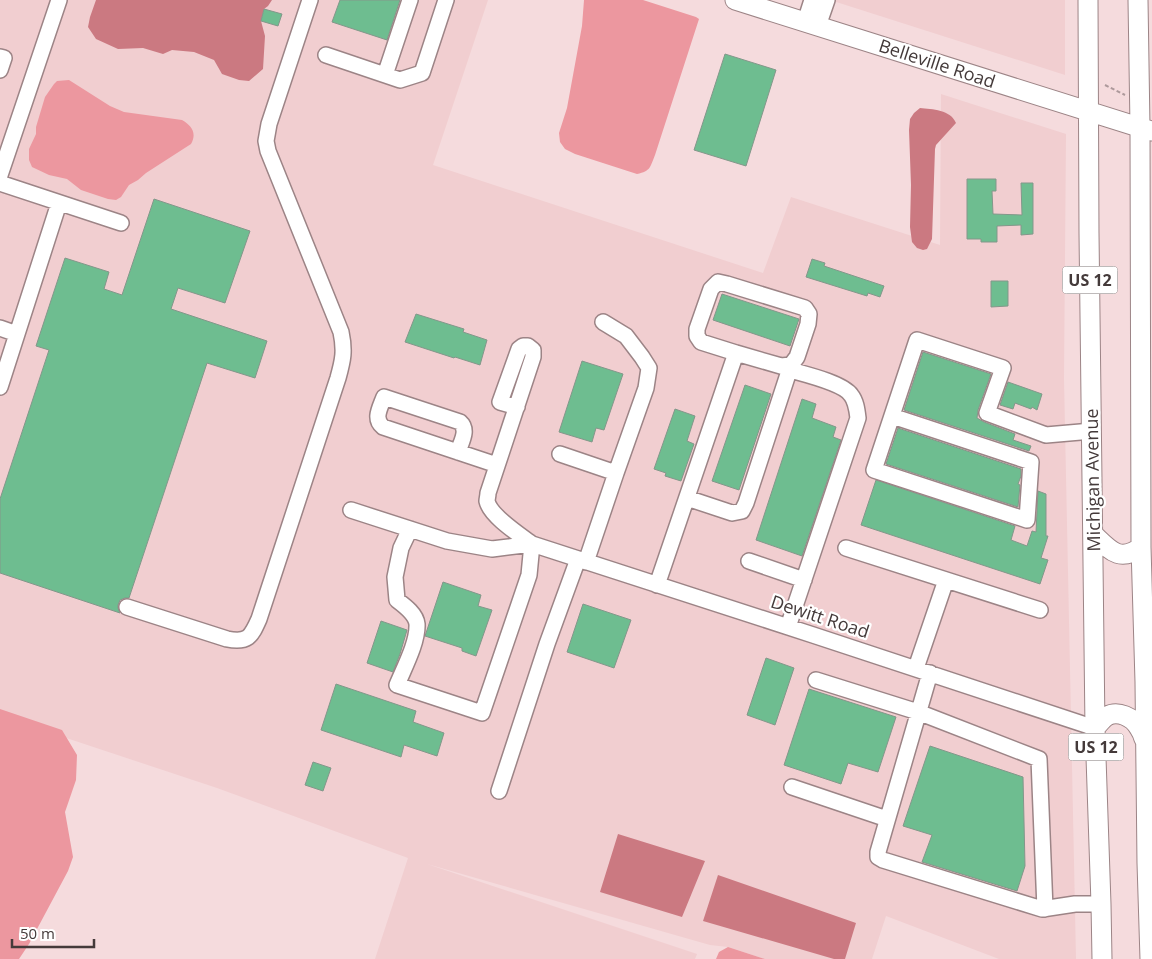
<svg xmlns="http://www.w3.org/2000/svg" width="1152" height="959" viewBox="0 0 1152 959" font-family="'Open Sans',sans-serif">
	<rect width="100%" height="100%" fill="#f5dbdd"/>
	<path fill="#f1ced0" d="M0,0H488L433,165L763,273L791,197L940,245L941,94L1066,134L1064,379L1076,959H999L886,916L872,959H765L728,947L710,945L427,864L697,954L695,959H375L408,858L217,788L0,716Z
		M830,0H1065V75Z"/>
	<path fill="#ec979f" d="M584,0H643L696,17L699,19L655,155C650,167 651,171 637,174L575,154L565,149L560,142L559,133L567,108L582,26Z
		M69,80L110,106L124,112L182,120C192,126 197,133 191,144L146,173L138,180L129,185L121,197L116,200L108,199L81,190L67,179L49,175L32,167L29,160V149L36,134V127L45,97L54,84L57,81Z
		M0,709L62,730L77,755L76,780L65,812L73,857L68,871L29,944L19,959H0Z
		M728,947L765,959H716L719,952Z"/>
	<path fill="#cb7981" d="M96,0H272L268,6L264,9L261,21L265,36L263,69L249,81L239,80L222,74L214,60L194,52L172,50L163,54L143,48L118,49L96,39L88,27L90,17Z
		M920,108C932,109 951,110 956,123L936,145L935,149L932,239L927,249L923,250L917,248L912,242L910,227L911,185L909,130L910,119L914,113Z
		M618,834L705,861L682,917L600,892Z
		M718,875L856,923L845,959H834L703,921Z"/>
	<path fill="#6ebd90" stroke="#83978a" d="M340,0H400L387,40L332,22Z
		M264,9L282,14L278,26L261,21Z
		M725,54L776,70L746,166L694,150Z
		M967,179H996V191H992L993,214L1022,215L1021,183H1033V234L1021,235V225L997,226V242H981V239H967Z
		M154,199L250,231L225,303L178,288L171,309L267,341L255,378L207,363L129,598H125L120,600L118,605V608L120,613L0,573V499L49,350L36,346L65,258L109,272L104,289L122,295Z
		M812,259L825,263L824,266L884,286L880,297L868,293L867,296L806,277Z
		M991,281H1008V306L991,307Z
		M722,294L799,319L790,346L713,320Z
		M416,314L464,329L463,332L487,340L480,365L455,357L454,358L405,342Z
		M923,352L991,374L978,410L977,418L984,422L1015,434L1013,440L1031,446L1029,451L904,410Z
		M582,361L623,374L604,430L596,428L592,442L559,432Z
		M1008,382L1042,394L1037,410L1032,407L1031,409L1015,403L1013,409L1000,405Z
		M745,385L771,394L739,490L712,481Z
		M802,399L816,404L812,418L836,427L833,437L841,440L802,556L756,540Z
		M675,409L695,416L687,441L694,444L681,481L665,476L666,473L654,469Z
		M898,428L1021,469V476L1018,484L1020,485L1018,507L886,464Z
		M876,480L1015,526L1011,540L1027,546L1032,531L1036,532L1038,491L1046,494V536H1048L1041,558L1048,560L1040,584L861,525Z
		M443,582L481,595L478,606L492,610L476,656L462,651V648L425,636Z
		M583,604L631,620L614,668L567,652Z
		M381,621L407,630L400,654L393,672L367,663Z
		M766,658L794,668L775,725L747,715Z
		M336,684L416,711L413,722L444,733L437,756L404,745L401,757L321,730Z
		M809,689L896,717L878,772L848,763L841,784L784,765Z
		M930,746L1023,777L1025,866L1017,891L922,862L932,835L903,826Z
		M313,762L331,768L323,791L305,785Z"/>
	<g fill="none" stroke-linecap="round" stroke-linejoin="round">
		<g stroke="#9c8486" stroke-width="18">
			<path id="minor" d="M805,22L812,0
				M818,26L827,0
				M326,55L400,80L422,73L446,0
				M0,57L4,58L0,70
				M385,75L410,0
				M0,175L59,0
				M0,183L121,223
				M603,322L626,336L642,357L649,368L646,388L616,473
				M0,328L17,334
				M0,387L59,203
				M517,407L500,402L519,349L523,346H528L533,350V357L488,493C488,496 487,499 487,501C490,516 520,535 532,544L813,635L1095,728
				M892,416L1031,462L1027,520L874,470L917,340L1003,368L987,413L1046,435L1092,431
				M458,452C461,442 469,430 460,422L384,397C380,408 373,419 383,427L497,465
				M560,454L616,473L586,562
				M687,498L732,513L742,511L746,503L791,365
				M351,510L447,541L492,549L532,544
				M410,529L401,548L395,577L397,600C405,606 416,614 417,624C418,642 404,668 397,685L482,713L529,575L532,544
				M846,548L1040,610
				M749,561L804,580
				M657,585L736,353L701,342L697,336V329L711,289L718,282L727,284L805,308L809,314L808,324L797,357L791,365L781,366L736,353
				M127,607L227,639C248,643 251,637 259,619L338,378C343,360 345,351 341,332L268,151L266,141L269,124L310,0
				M788,627L858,418C857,410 856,401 851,395C843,383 804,374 790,370
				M916,668L946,580
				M930,673L878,852V857L883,860L1042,909L1075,904H1101
				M816,680L918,712L1039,759L1045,909
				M792,787L887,819
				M499,791L547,644L578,559"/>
		</g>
		<g stroke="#9c8486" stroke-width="21">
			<path id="major" d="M735,0L1151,131
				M1088,0L1089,233L1095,728L1101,904L1102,959
				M1138,0L1140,127L1141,547L1145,682L1147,863L1150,959
				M1093,534C1110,550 1119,563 1141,547
				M1095,728C1099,724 1102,719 1107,716C1118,710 1133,717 1139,728C1141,731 1143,735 1144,739"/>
		</g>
		<path stroke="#ad999b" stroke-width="2" stroke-dasharray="4 2.5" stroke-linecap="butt" d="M1105,85L1125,95"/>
		<use href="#minor" stroke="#fff" stroke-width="15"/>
		<use href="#major" stroke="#fff" stroke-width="19"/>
	</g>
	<g text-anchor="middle" stroke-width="4.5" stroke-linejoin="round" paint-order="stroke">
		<g fill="#fff" stroke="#7c7575" stroke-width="1">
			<rect x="1062.5" y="266.5" width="55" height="27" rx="4"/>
			<rect x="1068.5" y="733.5" width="55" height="27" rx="4"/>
		</g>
		<g font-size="16" font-weight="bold" fill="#443a3a">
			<text x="1090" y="286">US 12</text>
			<text x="1096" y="753">US 12</text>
		</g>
		<g font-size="18" fill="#443a3a" stroke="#fff">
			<text transform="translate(937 64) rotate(18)" y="6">Belleville Road</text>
			<text transform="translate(1093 480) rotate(-91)" y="6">Michigan Avenue</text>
			<text transform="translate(820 617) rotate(18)" y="6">Dewitt Road</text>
		</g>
	</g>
	<path d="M12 939v8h82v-8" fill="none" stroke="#443a3a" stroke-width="2.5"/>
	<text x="20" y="939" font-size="15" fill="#443a3a" stroke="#ffffff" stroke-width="4" paint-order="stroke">50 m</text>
</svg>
